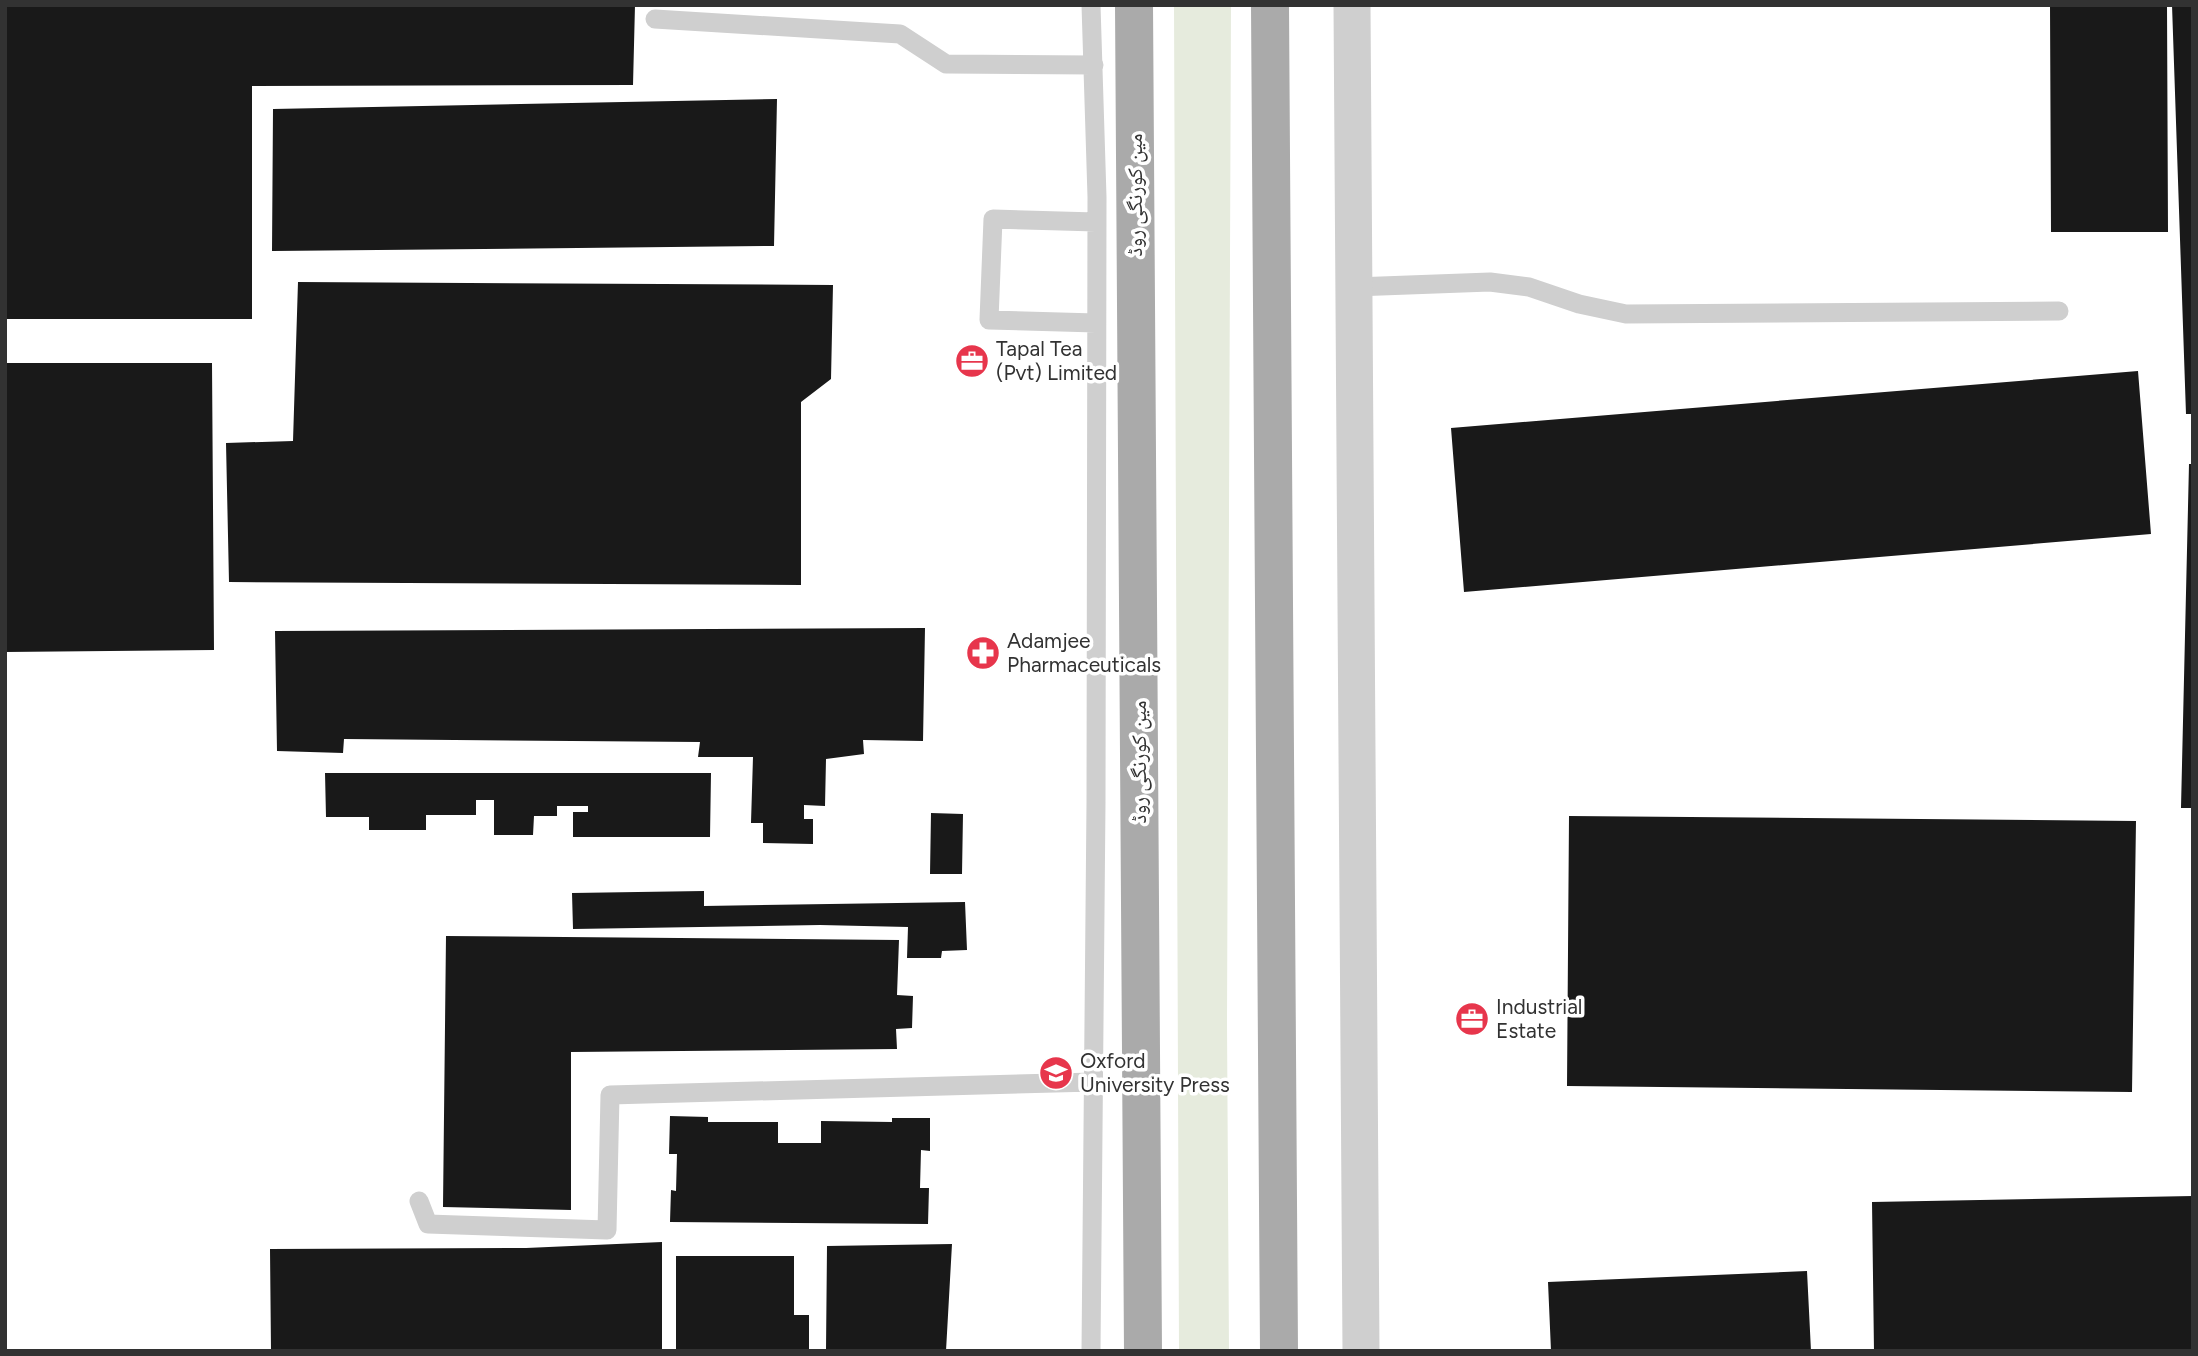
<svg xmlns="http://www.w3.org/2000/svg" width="2198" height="1356" viewBox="0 0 2198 1356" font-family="Figtree,'Noto Naskh Arabic',sans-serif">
	<rect width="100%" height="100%" fill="#fff"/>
	<path fill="#e6ebdd" d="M1174,5H1231L1227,1023L1229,1351H1179Z"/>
	<path fill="#191919" d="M5,5H635L633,85L252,86V319H5Z
		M2050,5H2167L2168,232H2051Z
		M2172,5H2193V414H2186Z
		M777,99L774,246L272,251L273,109Z
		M298,282L833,285L831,379L801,402V585L229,582L226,443L293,441Z
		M5,363H212L214,650L5,652Z
		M2138,371L2151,534L1464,592L1451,428Z
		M2189,464H2193V808H2181Z
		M925,628L923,741L863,740L864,754L826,759L825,806L804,805V819H813V844L763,843V823H751L753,757H698L700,742L344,739L343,753L277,751L275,631Z
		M325,773H711L710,837H573V812H588V806H557V816H534L533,835H494V800H476V815H426V830H369V817H326Z
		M931,813L963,814L962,874H930Z
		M1569,816L2136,821L2132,1092L1567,1086Z
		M704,891V906L965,902L967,950L942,951L941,958H907L908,927L820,925L573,929L572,893Z
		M446,936L899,940L897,995L913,996L912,1028L896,1029L897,1049L571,1052V1210L443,1207Z
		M670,1116L708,1117V1122H778V1143H821V1121L892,1122V1118H930V1151L921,1150L920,1188H929L928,1224L670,1222L671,1190L676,1191L677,1154H669Z
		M2193,1196V1351H1874L1872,1202Z
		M662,1242V1351H271L270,1249L526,1248Z
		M952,1244L946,1351H826L827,1246Z
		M676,1256H794V1315H809V1351H676Z
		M1807,1271L1811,1351H1551L1548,1282Z"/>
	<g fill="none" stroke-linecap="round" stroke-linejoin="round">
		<path stroke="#cfcfcf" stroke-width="19" d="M655,19L900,34L946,64L1094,65
			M1096,222L993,219L989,320L1096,323
			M1354,287L1490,282L1529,287L1579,304L1626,314L2059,311
			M419,1201L428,1224L607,1230L610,1095L1094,1082
			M1091,1351L1096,802L1097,197L1091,5"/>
		<path stroke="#cfcfcf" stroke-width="37" d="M1352,5L1361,1351"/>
		<path stroke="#aaa" stroke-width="38" d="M1134,5L1143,1351
			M1270,5L1279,1351"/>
	</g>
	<defs>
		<g id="office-disc" transform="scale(1.75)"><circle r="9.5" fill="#e7364c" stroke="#fff"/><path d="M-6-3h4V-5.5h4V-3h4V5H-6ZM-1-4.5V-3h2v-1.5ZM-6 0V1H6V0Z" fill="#fff"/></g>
		<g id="pharmacy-disc" transform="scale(1.75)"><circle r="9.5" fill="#e7364c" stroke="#fff"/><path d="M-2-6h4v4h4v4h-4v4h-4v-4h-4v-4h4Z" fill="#fff"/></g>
		<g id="university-disc" transform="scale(1.75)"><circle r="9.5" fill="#e7364c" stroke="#fff"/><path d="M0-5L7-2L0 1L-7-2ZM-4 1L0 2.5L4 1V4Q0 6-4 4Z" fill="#fff"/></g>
	</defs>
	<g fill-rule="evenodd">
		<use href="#office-disc" x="972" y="361"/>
		<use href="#pharmacy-disc" x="983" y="653"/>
		<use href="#office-disc" x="1472" y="1019"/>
		<use href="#university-disc" x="1056" y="1073"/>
	</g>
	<g text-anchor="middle" stroke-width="7" stroke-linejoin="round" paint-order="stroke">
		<g font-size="21" fill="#323232" stroke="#fff">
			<text transform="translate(1135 195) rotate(-90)" y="7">مین کورنگی روڈ</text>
			<text transform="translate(1139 762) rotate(-90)" y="7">مین کورنگی روڈ</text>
		</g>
		<g font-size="21" fill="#323232" stroke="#fff" text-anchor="start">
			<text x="996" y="356">Tapal Tea<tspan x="996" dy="24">(Pvt) Limited</tspan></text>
			<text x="1007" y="648">Adamjee<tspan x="1007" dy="24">Pharmaceuticals</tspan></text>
			<text x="1496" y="1014">Industrial<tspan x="1496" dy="24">Estate</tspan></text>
			<text x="1080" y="1068">Oxford<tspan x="1080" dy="24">University Press</tspan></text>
		</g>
	</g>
	<rect width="2198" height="1356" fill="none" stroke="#323232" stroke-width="14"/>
</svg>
